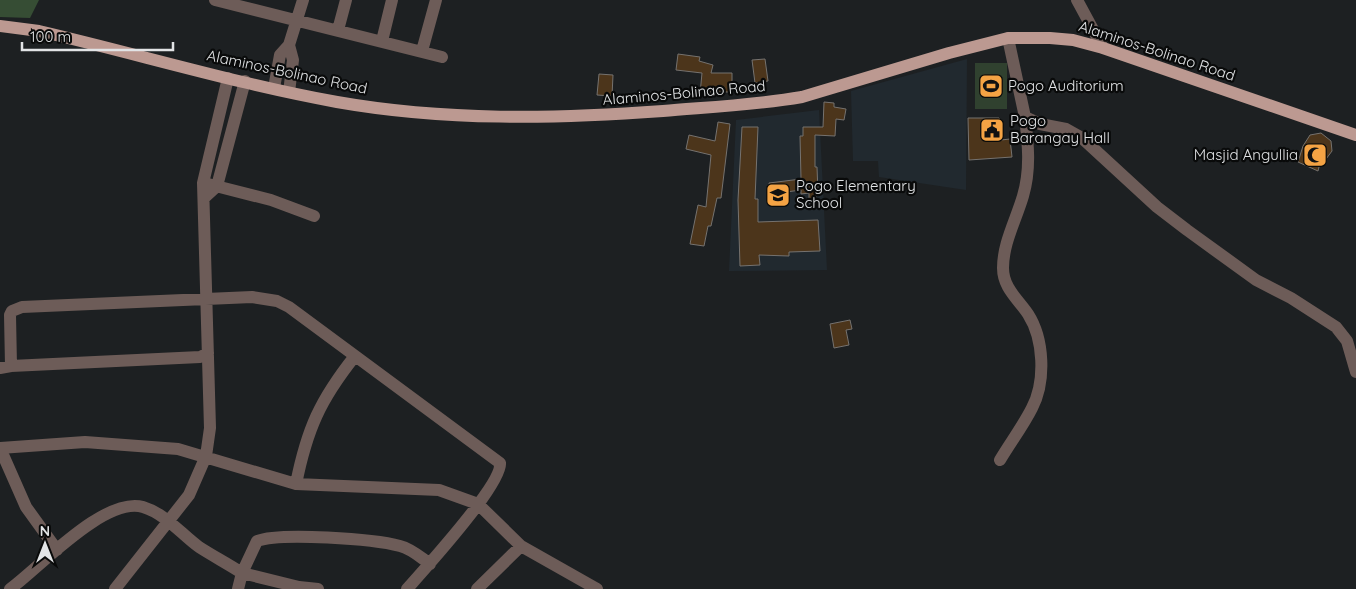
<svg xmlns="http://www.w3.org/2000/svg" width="1356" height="589" viewBox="0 0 1356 589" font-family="Quicksand,sans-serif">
	<rect width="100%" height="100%" fill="#1d2022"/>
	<path fill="#21292f" d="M967,59L966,190L879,177L878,161H853L851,91Z
		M819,110L827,270L729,271L736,120Z"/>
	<path fill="#30412f" d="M975,63H1007V109H975Z"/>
	<path fill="#364d34" d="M0,0H39L30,18L0,17Z"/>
	<path fill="#4c351b" stroke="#75726f" d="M678,54L700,57L699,61L713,65L711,73H732V92H705L704,95L700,94L702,73L676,70Z
		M765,59L768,81L755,83L752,60Z
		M599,74L613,75L612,96L597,95Z
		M824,102L834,103V107L846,109L844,120L836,119L835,136L815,135V167H817L818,193H816V204L809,203V193L801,194V190L771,194L769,183L801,179L800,136H803V127H823Z
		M968,118H999L1001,140L1010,139L1012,157L969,160Z
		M718,122L730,124L721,198H717L711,226H708L704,246L690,244L698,205L706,207L711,155L686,149L689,135L715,141Z
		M742,127H758L755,199H758V222L818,220L820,251L789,252V256L759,255L760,265L740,266L738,200Z
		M1321,133L1331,141L1332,151L1326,159H1321L1318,171L1298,162L1303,146L1310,135Z
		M850,320L852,329L846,330L849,345L834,348L830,324Z"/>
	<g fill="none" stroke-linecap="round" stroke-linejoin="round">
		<path stroke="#6d5c58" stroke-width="12" d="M215,0L442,57
			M338,30L346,0
			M1008,38L1025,117L1040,124L1066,129L1082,138L1157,207L1187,230L1256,280L1291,298L1336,327L1347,341L1356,372
			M382,41L392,0
			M289,45L293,60L289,92
			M422,51L436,0
			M274,88L280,55L289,45L303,0
			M208,184L271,200L314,216
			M205,197L217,186L245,81
			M11,366L200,357L208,353
			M0,368L11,366L10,315L12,311L22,307L252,297L277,301L289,307L500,463C503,483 423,571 407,589
			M0,448L85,442L178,449L296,484L439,490L478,504L521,546L597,589
			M0,448L26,507L57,550
			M1000,460C1010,443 1023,426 1032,408C1046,381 1044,339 1028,314C1018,299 1003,288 1003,268C1003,243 1016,220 1023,196C1031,169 1028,143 1025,117
			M296,484C307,429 320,400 355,356
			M10,589C40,567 105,496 143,507C166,514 181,534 199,547C213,556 228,564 242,573L238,589
			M115,589L189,495L206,456L210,428L203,183L228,78
			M318,589L299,587L242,573L257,541C280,532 374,539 400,546C412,549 420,557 430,564
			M477,589L521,546"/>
		<path stroke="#6d5c58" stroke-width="12" d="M1077,0L1103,48"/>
		<path stroke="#bc9991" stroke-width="12" d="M0,26L39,31C138,54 237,84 337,102C445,121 555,119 663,111C710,107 756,105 802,97L949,53L1008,38H1050L1073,40L1103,48L1356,135"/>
	</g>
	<defs>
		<g id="stadium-square" transform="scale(1.25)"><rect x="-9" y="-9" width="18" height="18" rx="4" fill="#f4a344" stroke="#090a0a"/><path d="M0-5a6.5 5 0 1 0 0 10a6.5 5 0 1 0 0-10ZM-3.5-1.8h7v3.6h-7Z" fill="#111"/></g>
		<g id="civic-square" transform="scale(1.25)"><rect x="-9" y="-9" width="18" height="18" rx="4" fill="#f4a344" stroke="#090a0a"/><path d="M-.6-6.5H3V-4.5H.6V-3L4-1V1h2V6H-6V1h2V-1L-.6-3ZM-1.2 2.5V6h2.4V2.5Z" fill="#111"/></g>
		<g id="mosque-square" transform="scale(1.25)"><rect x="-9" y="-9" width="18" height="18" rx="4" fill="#f4a344" stroke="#090a0a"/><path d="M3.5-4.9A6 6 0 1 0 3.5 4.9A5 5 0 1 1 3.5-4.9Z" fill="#111"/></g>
		<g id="school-square" transform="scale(1.25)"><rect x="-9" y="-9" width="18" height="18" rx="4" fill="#f4a344" stroke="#090a0a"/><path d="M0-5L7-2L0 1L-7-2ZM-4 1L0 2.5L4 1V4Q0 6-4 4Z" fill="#111"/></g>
	</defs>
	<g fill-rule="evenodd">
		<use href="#stadium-square" x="991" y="86"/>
		<use href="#civic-square" x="992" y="130"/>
		<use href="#mosque-square" x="1315" y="155"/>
		<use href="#school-square" x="778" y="195"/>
	</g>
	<g text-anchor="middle" stroke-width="4.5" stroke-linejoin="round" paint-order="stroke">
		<g font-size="15" fill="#e2e4e6" stroke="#090a0a">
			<text transform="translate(1157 51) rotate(18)" y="5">Alaminos-Bolinao Road</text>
			<text transform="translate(287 72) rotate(12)" y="5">Alaminos-Bolinao Road</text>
			<text transform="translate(684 93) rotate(-5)" y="5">Alaminos-Bolinao Road</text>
		</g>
		<g font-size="15" fill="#e2e4e6" stroke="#090a0a" text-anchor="start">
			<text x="1008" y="91">Pogo Auditorium</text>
			<text x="1010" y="126">Pogo<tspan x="1010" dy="17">Barangay Hall</tspan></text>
			<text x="1298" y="160" text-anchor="end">Masjid Angullia</text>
			<text x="796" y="191">Pogo Elementary<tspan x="796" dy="17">School</tspan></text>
		</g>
	</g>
	<g transform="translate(45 544)" stroke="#090a0a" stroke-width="4" paint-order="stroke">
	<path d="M0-4L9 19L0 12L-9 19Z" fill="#e2e4e6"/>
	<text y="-8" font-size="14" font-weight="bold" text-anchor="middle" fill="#e2e4e6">N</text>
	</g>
	<path d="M22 42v8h151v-8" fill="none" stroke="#e2e4e6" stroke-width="2.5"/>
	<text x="30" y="42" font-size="15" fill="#e2e4e6" stroke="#090a0a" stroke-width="4" paint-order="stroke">100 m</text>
</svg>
